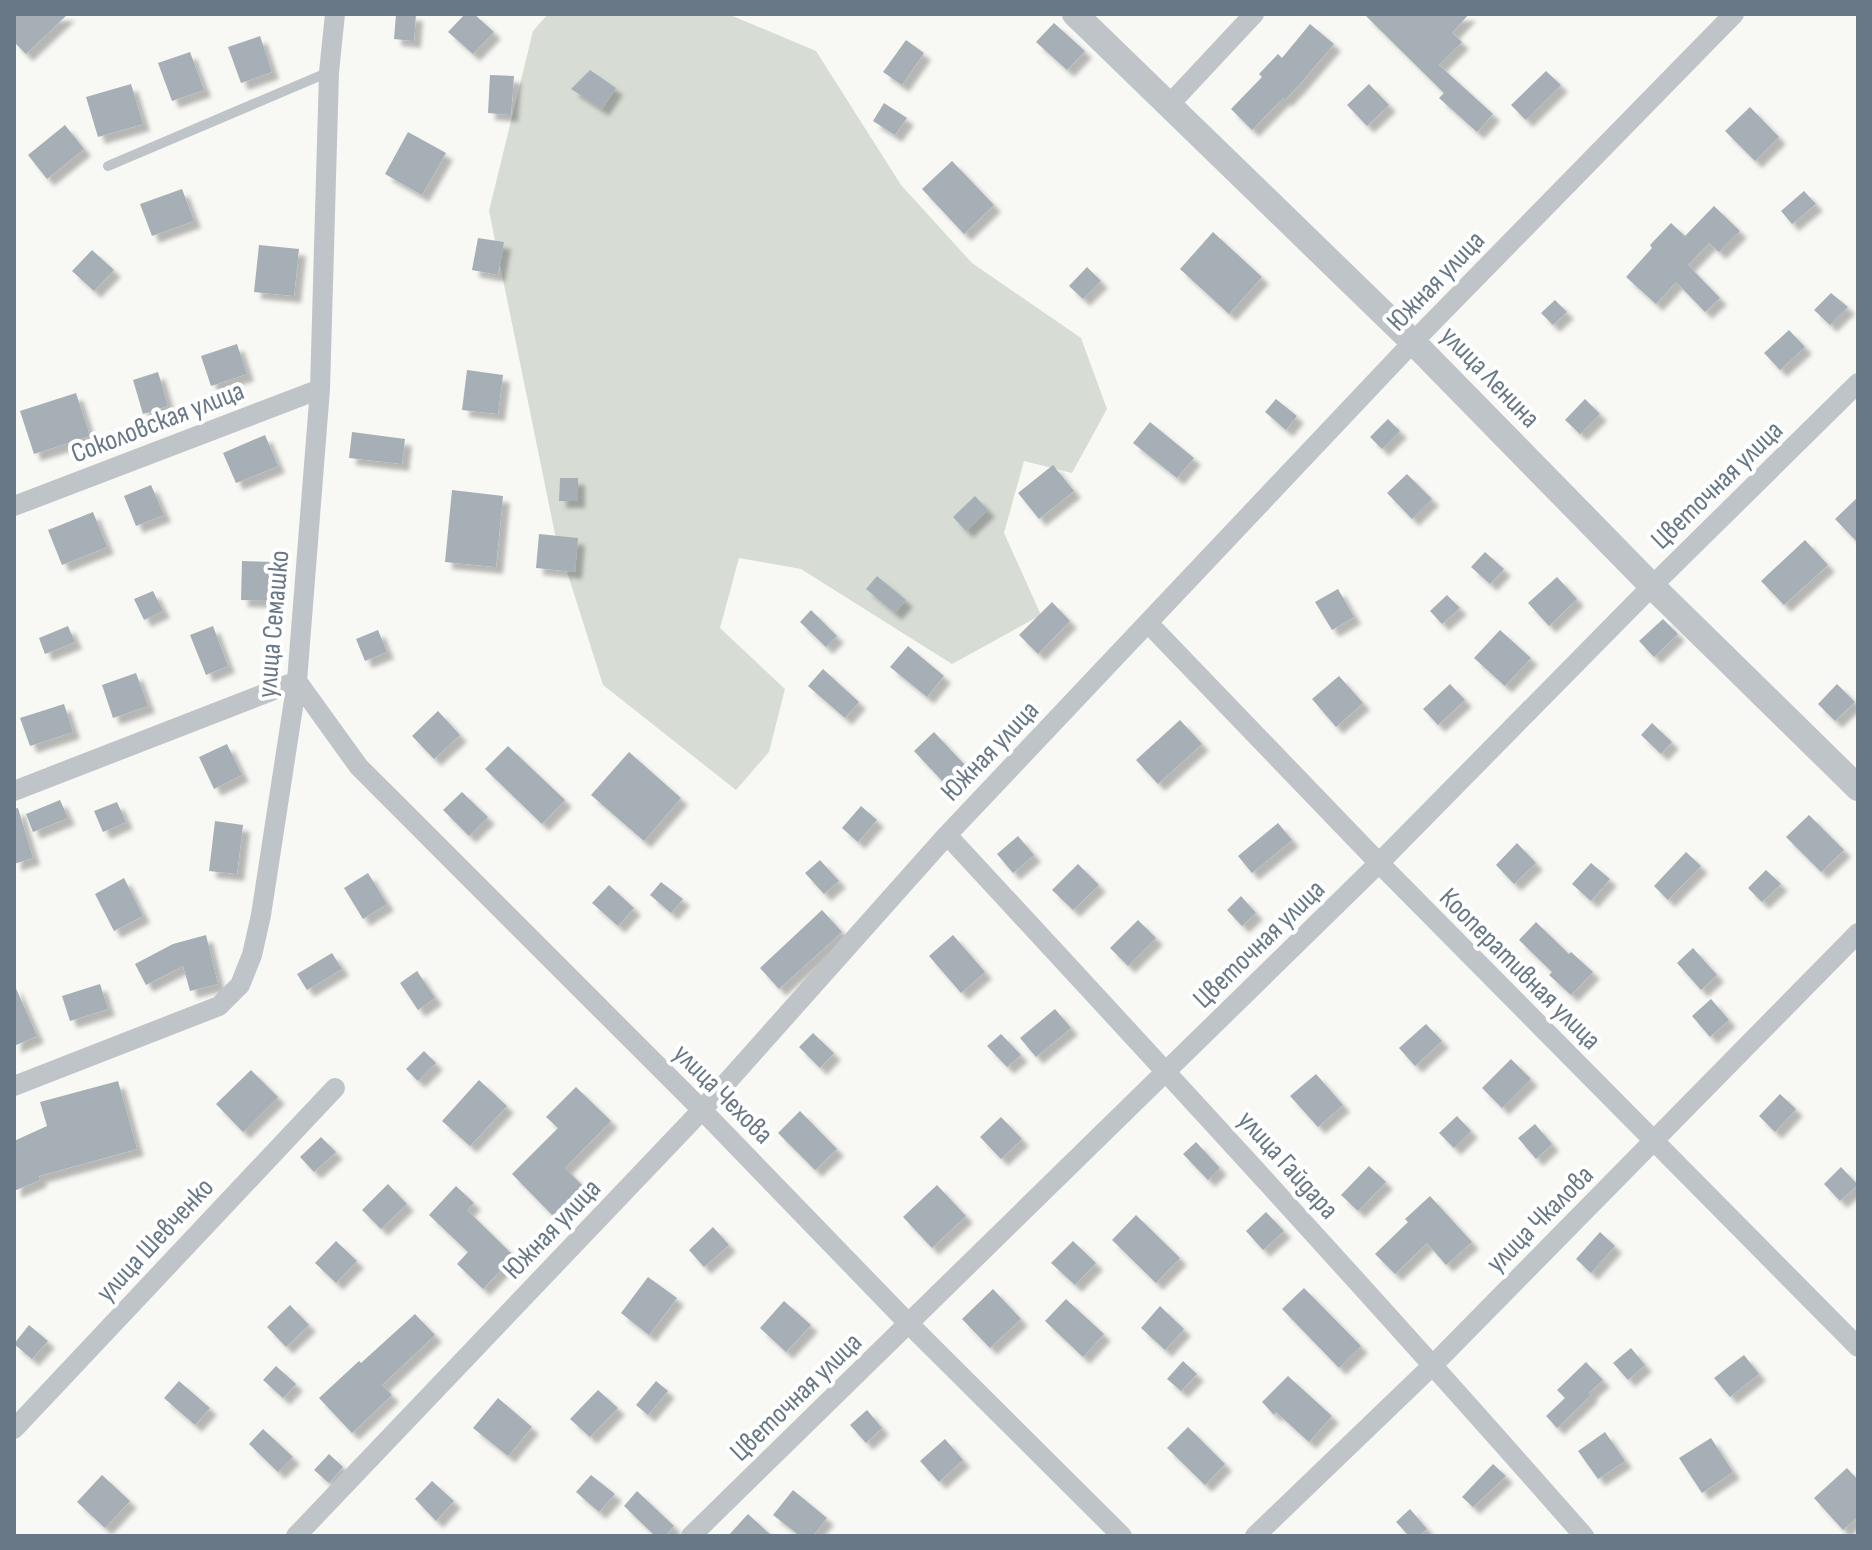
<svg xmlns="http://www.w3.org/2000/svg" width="1872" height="1550" viewBox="0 0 1872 1550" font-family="'Sofia Sans Condensed',sans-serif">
	<defs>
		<filter id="shadow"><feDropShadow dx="7" dy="7" stdDeviation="2" flood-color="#0004"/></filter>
	</defs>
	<rect width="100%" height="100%" fill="#f8f8f5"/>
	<path fill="#d7ddd5" d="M548,14H728L816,51L901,185L972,263L1081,338L1107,409L1072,473L1024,461L1004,533L1041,615L952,664L801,569L739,558L720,628L785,689L769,752L736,790L603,685L555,534L489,211L533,31Z"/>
	<path fill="#a6afb5" filter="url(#shadow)" d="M14,14H68L26,54L14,42Z
		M396,14H416L414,41L394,39Z
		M465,14H474L494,32L473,54L448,32Z
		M1364,14H1469L1452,33L1462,42L1439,65L1493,114L1477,132L1439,98L1444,93Z
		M1054,23L1085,51L1067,70L1036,42Z
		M1310,24L1334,44L1299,85L1285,100L1283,98L1252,130L1231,109L1262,77L1259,74L1278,54L1282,58Z
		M260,36L272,72L241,83L228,47Z
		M906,40L924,53L902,85L883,72Z
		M190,52L204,90L172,101L158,63Z
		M590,70L616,88L602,109L571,89Z
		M1546,71L1561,85L1526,120L1511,105Z
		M490,75L514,76L511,115L488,113Z
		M131,84L143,124L98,137L86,97Z
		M1369,84L1389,105L1367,126L1347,105Z
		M884,103L907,118L895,135L873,121Z
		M1750,107L1779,137L1755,161L1725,131Z
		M65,125L84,149L47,179L28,155Z
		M408,132L446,153L422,195L385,174Z
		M952,161L994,205L964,234L922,189Z
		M182,189L194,221L152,236L140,204Z
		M1804,191L1816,204L1792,224L1781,211Z
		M1714,206L1740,231L1719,252L1709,243L1688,265L1720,298L1705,312L1676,282L1656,304L1626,277L1652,248L1650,245L1671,223L1685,236Z
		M1213,232L1262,277L1229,314L1180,269Z
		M478,238L504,242L498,275L472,270Z
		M259,245L299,249L294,296L254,292Z
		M92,250L114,270L94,291L72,271Z
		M1087,267L1101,281L1083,299L1069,286Z
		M1831,293L1848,307L1830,325L1814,310Z
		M1555,300L1567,312L1553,325L1541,313Z
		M1789,330L1805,347L1780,370L1764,353Z
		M237,344L247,374L211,386L201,356Z
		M467,370L503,375L498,414L462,410Z
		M158,372L168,406L143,414L133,380Z
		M76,393L90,436L34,454L20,411Z
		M1276,399L1297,416L1286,430L1265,412Z
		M1585,399L1600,414L1580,434L1565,420Z
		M1388,419L1400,431L1382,449L1370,437Z
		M1150,422L1194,458L1177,478L1133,443Z
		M352,432L405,439L402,464L349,458Z
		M265,435L278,466L236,483L223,453Z
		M1053,465L1074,491L1039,519L1018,493Z
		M1407,474L1432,499L1412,519L1387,493Z
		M560,478H578V501H559Z
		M151,485L164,515L136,526L124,496Z
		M452,490L503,496L496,567L445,562Z
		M975,496L988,510L966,531L953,517Z
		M1858,497V543L1835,519Z
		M93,512L107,547L62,565L48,530Z
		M539,534L578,538L575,572L536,568Z
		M1805,540L1828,565L1784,605L1761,581Z
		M1485,552L1504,569L1490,584L1471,567Z
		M242,561L274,562L273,601L241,600Z
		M877,576L906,600L895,613L866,589Z
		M1557,577L1577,599L1549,626L1528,603Z
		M1338,589L1354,617L1332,630L1315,602Z
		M153,591L163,611L144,620L134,599Z
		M1447,595L1460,608L1442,624L1430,611Z
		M1052,602L1070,621L1038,654L1019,635Z
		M811,610L837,636L826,647L800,622Z
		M1663,619L1678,634L1654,657L1639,641Z
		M68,626L75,642L45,654L39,638Z
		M213,626L228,666L206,675L190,635Z
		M378,630L387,652L365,661L356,639Z
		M1500,630L1531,658L1505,686L1474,658Z
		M908,646L944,676L927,697L890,667Z
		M823,669L859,702L845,718L808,686Z
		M136,673L148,706L113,718L102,685Z
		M1339,676L1363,703L1336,727L1312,699Z
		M1450,684L1465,700L1438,725L1423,709Z
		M1837,684L1855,702L1835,721L1818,704Z
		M64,704L73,732L30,746L20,718Z
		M438,711L460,735L434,759L412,736Z
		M1180,720L1202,744L1158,784L1136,760Z
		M1652,723L1672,742L1661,754L1641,735Z
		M934,732L965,765L945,784L914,751Z
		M227,744L242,775L214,789L199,757Z
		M508,746L565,800L542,824L485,769Z
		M629,752L681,798L644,841L591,795Z
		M462,792L488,817L469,836L443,810Z
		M60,800L68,818L33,832L26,814Z
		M117,802L126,822L103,832L94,811Z
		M861,806L877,820L858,842L842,828Z
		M18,808L33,858L14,864V809Z
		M1809,815L1844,850L1821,872L1786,837Z
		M215,821L243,825L237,874L209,871Z
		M1278,823L1292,840L1252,873L1238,856Z
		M1018,836L1034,855L1013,873L997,854Z
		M1517,843L1536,863L1514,884L1496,865Z
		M1686,852L1701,866L1668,900L1654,886Z
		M820,860L839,881L824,894L805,873Z
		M1591,863L1610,879L1591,901L1572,884Z
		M1078,864L1099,885L1073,910L1052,890Z
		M1766,870L1781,884L1762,902L1748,888Z
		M368,873L387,904L363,919L344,888Z
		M124,878L143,916L114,931L95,894Z
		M661,882L683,899L671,913L650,895Z
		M609,885L634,908L618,926L592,903Z
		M1241,896L1256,913L1242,926L1227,910Z
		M822,910L842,932L779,989L760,968Z
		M1138,920L1156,938L1128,966L1110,948Z
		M1536,922L1569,954L1571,952L1593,972L1571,995L1549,975L1552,972L1519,940Z
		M206,935L218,984L190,991L183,966L146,985L135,964L173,944Z
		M953,935L985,972L961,993L929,956Z
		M1693,948L1717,975L1701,990L1677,963Z
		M332,953L342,969L307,990L297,974Z
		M417,971L435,998L418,1010L400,983Z
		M14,984L37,1036L14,1046Z
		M100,984L108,1009L70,1021L62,996Z
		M1711,999L1729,1020L1710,1037L1692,1016Z
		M1055,1009L1071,1028L1036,1057L1020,1038Z
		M1426,1024L1442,1041L1415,1066L1399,1048Z
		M813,1033L834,1053L820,1068L799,1047Z
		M1001,1034L1021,1055L1007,1067L987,1046Z
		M424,1051L436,1063L418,1081L406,1069Z
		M1511,1059L1531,1079L1502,1108L1482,1088Z
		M251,1070L278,1097L243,1132L216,1104Z
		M1316,1074L1343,1105L1318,1127L1290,1096Z
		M479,1080L507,1106L470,1146L442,1121Z
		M118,1081L137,1149L39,1176L40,1180L14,1191V1141L47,1126L40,1102Z
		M576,1087L611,1121L565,1168L583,1186L553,1216L512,1174L558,1128L546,1117Z
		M1780,1094L1796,1109L1775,1132L1759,1116Z
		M800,1111L837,1149L815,1170L778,1133Z
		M1457,1116L1471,1131L1454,1148L1439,1133Z
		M1001,1117L1022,1139L1001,1159L980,1137Z
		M1535,1124L1552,1144L1536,1159L1518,1138Z
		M321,1137L336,1152L314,1172L300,1157Z
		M1196,1142L1220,1168L1208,1180L1183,1154Z
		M1369,1166L1386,1182L1358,1211L1341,1195Z
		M1841,1167L1858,1185L1840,1201L1824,1184Z
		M388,1184L407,1204L381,1229L362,1210Z
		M937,1185L966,1216L932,1248L903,1217Z
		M456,1186L474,1203L467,1210L514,1256L483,1289L457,1264L468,1252L429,1215Z
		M1430,1196L1472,1242L1446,1265L1427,1243L1395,1274L1375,1254L1408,1222L1405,1219Z
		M1266,1212L1284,1231L1263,1250L1246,1231Z
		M1136,1215L1180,1258L1156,1283L1112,1240Z
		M713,1227L729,1245L704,1267L689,1250Z
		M1600,1232L1615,1246L1591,1273L1576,1259Z
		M336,1241L357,1261L336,1283L315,1263Z
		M1073,1241L1096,1263L1075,1285L1051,1263Z
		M648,1277L677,1298L649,1335L621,1313Z
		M1304,1288L1361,1346L1339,1368L1282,1309Z
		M993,1289L1021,1319L990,1348L962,1319Z
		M1066,1299L1104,1334L1083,1357L1045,1321Z
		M784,1301L811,1325L786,1352L760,1328Z
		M290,1305L309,1325L286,1347L267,1327Z
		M1160,1306L1184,1329L1165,1350L1141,1328Z
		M415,1314L435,1335L382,1385L392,1395L352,1433L319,1398L359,1361L361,1363Z
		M29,1325L48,1341L32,1359L14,1344Z
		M1631,1348L1645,1365L1628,1380L1613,1363Z
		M1744,1355L1759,1374L1730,1397L1714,1378Z
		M1183,1361L1197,1374L1181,1391L1167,1379Z
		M1586,1362L1603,1380L1589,1393L1591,1395L1557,1428L1546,1416L1565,1398L1557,1390Z
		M276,1366L296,1384L283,1398L263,1380Z
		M1288,1376L1332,1416L1309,1442L1276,1412L1274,1415L1262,1402Z
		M179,1381L210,1408L195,1425L164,1398Z
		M656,1381L668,1391L648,1415L636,1405Z
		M598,1390L618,1408L590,1437L570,1419Z
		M498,1398L532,1427L508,1456L473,1428Z
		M867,1410L882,1428L866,1443L850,1425Z
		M1188,1427L1225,1464L1205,1485L1167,1448Z
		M263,1429L293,1457L278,1472L249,1444Z
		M1605,1432L1625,1461L1598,1479L1578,1451Z
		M1711,1438L1733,1472L1702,1493L1679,1458Z
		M945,1439L963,1460L939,1482L920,1461Z
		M329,1454L343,1467L329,1483L314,1470Z
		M1493,1464L1506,1476L1473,1507L1462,1497Z
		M1847,1468L1858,1480V1517L1843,1530L1814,1498Z
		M102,1475L130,1501L105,1528L77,1502Z
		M591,1475L615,1494L599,1512L576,1492Z
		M432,1481L454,1501L436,1521L415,1499Z
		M793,1490L827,1518L813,1536H800L773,1515Z
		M637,1491L674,1526L665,1536H655L624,1506Z
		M1410,1509L1427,1529L1419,1536H1409L1396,1522Z
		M748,1514L772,1536H728Z"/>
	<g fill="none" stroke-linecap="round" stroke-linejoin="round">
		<path stroke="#bfc4c8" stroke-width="10" d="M108,166L329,72"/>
		<path stroke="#bfc4c8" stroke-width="20" d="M1168,106L1254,14
			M14,506L320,389
			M1149,624L1379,863L1858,1347
			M14,791L297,681L359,767L702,1110L909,1324L1122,1536
			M947,835C1162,1067 1376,1299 1584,1536
			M14,1086L219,1006L240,985L252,955L261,915L297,681L320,389L329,72L335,14
			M14,1429L335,1088
			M296,1536L702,1110L947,835L1413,342L1734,14
			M691,1536L1379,863L1652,586L1858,383
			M1255,1536L1434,1364L1858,933"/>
		<path stroke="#bfc4c8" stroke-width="26" d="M1075,14L1413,342L1652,586L1858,788"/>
	</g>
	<g text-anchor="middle" stroke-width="8" stroke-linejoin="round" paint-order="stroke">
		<g font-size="28" fill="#687886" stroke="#fff">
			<text transform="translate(1435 280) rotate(-46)" y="10">Южная улица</text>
			<text transform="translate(1491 376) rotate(46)" y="10">улица Ленина</text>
			<text transform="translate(157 421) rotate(-21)" y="10">Соколовская улица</text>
			<text transform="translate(1716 484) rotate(-44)" y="10">Цветочная улица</text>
			<text transform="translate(272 624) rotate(-85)" y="10">улица Семашко</text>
			<text transform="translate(989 750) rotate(-46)" y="10">Южная улица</text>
			<text transform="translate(1258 943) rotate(-44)" y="10">Цветочная улица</text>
			<text transform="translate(1521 968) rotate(45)" y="10">Кооперативная улица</text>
			<text transform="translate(724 1093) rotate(45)" y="10">улица Чехова</text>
			<text transform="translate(1289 1164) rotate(48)" y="10">улица Гайдара</text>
			<text transform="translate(1539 1218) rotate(-45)" y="10">улица Чкалова</text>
			<text transform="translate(551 1228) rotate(-46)" y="10">Южная улица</text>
			<text transform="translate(154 1239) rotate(-47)" y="10">улица Шевченко</text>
			<text transform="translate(795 1396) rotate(-44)" y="10">Цветочная улица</text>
		</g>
	</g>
	<rect width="1872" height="1550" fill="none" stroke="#687886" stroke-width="32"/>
</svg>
